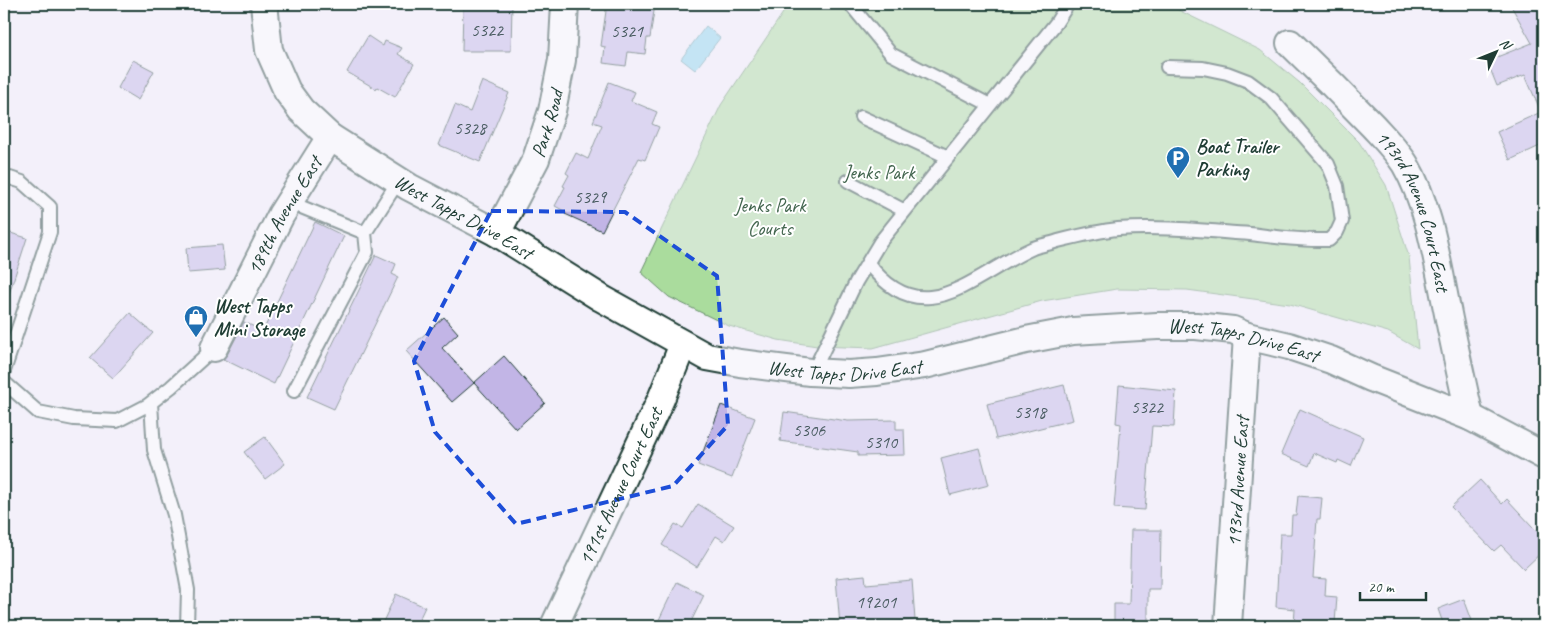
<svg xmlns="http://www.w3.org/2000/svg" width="1548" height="630" viewBox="0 0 1548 630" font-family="Caveat,sans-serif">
	<rect width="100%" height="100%" fill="#f3f0fa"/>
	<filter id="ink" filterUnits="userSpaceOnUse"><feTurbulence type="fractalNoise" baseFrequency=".02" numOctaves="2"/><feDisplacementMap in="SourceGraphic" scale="10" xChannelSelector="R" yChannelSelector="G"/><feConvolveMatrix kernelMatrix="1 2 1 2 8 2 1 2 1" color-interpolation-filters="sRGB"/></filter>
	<g filter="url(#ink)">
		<path fill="#aadc9d" stroke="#648c68" d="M789,4H1166L1260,50L1300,83L1359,142L1386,185L1409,257L1418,349L1388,332L1290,304L1187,290L1117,289L1042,301L873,348L817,346L778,340L729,326L669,297L641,272L721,105Z"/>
		<path fill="#8cd5ed" stroke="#6098a3" d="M706,26L720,38L695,70L681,59Z"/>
		<path fill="#c2b5e6" stroke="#1f3d34" d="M463,4H512L511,51H462Z
			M607,4H655L650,38H647L645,54L628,52L626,66L603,63L605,47L601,46Z
			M1510,4H1544V144L1510,160L1497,132L1541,112L1525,75L1497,86L1487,61L1532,43Z
			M368,36L383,46L385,41L402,48L398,54L414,64L395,97L377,87L376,89L347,72Z
			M133,60L154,71L138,100L118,88Z
			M482,81L509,93L480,162L439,145L455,105L470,112Z
			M609,82L635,92L631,101L657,112L652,124L659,127L645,160L639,158L602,231L565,214L566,212L555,206L565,187L563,186L569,175L566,173L576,153L588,159L602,125L593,122Z
			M315,222L344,236L274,384L223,359L227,355L244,322L263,331Z
			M4,231L27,238L7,300L4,299Z
			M222,245L225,270L188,273L186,248Z
			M376,255L396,264L392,274L398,277L334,409L307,397Z
			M130,313L153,333L113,378L90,358Z
			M444,317L458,333L442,348L474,383L452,402L406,351Z
			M504,356L545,403L516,429L474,383Z
			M1064,385L1073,420L996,439L987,404Z
			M1119,385L1176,391L1174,427L1152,426L1145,510L1114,508L1121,424L1116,423Z
			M721,405L755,418L732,478L698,465Z
			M1300,409L1363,437L1351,466L1338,460L1337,463L1314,453L1309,466L1281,454Z
			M784,412L848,421L896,420V429H904L905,455L858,456V452L780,441Z
			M265,437L285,464L265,479L244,452Z
			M979,448L989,485L950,495L941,458Z
			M1480,480L1502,504L1507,499L1544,539V550L1524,569L1501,545L1494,551L1451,507Z
			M1298,496L1322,498L1320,519H1317L1313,578L1326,579L1325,596L1337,597L1335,623L1324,622L1323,626H1294L1295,609L1276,607L1280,534H1291L1292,515H1296Z
			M698,504L734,526L724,541L716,536L697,567L662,545L675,524L683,528Z
			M1131,530H1161L1160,589H1148V626H1114V604H1129Z
			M865,575L866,584L912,580L915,620L840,626L836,578Z
			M677,582L704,595L689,626H656Z
			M396,594L425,607L416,626H381Z
			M1464,599L1474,626H1444L1438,609Z"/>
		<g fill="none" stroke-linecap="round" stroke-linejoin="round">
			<g stroke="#1f3d34" stroke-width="16">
				<path id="service" d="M850,4L891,54L990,105
					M861,117L948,157
					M4,176L22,182L50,207V232L4,371
					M848,181L905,211
					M289,202L365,233L367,252L294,391
					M365,233L399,180
					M868,263C923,336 974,274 1033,248C1041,245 1050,244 1058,241C1078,236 1098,231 1118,229C1162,226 1206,231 1250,234C1276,237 1303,241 1329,240L1337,232L1342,221L1337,186L1328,164L1271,98L1248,81L1227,73L1203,68L1167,67
					M813,372L856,282L880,242L1056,23L1068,4
					M4,382L38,412L74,419L117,421L148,405L171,387L214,348
					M151,403L154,450L174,515L188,590L187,626"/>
			</g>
			<g stroke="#1f3d34" stroke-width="30">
				<g id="minor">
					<path id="s1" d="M264,4L269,50L287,91L301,110L330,137L409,187L497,233L601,298L707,357L740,363L810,372L849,374L877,372L925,365L1026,340L1073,331L1157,326H1196L1233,330L1247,336L1289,346L1331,360L1371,378L1470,417L1544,456"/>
					<path id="s2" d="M1290,43C1318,70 1346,98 1373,126C1384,138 1396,150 1405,164C1430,207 1437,261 1447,309C1454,345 1462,381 1470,417"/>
					<path id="s3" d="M497,233L536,159L552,111L562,60L565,4"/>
					<path id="s4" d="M214,348L281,215L330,137"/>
					<path id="s5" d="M554,626L661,399L683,344"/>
					<path id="s6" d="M1228,626L1247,336"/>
				</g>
			</g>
			<use href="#service" stroke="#fff" stroke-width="12"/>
			<use href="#minor" stroke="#fff" stroke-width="26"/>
		</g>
	</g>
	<path d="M0 0H1548V630H0ZM491,211L625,212L717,276L728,425L673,486L516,524L435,432L414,361Z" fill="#f3f0fa" fill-opacity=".55" fill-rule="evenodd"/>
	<path fill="none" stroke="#1d4ed8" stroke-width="4" stroke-dasharray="10 6" stroke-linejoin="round" d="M491,211L625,212L717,276L728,425L673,486L516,524L435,432L414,361Z"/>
	<defs>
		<g id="parking-pin" transform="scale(1.25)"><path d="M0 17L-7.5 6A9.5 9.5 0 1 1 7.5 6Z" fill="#1f6fb2" stroke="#fff"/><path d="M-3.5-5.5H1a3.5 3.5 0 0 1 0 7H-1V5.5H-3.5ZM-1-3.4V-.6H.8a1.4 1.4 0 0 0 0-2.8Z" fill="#fff"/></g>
		<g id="shop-pin" transform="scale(1.25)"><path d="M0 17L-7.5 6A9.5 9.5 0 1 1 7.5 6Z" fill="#1f6fb2" stroke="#fff"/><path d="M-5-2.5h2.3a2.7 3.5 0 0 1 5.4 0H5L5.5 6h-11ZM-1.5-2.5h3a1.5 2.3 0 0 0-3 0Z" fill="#fff"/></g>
	</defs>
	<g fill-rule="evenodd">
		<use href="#parking-pin" x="1178" y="158"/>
		<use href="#shop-pin" x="196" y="317"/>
	</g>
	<g text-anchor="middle" stroke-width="4" stroke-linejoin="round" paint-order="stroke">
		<g font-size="18" fill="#485b60">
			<text x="487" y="36">5322</text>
			<text x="627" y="37">5321</text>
			<text x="470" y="134">5328</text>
			<text x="590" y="203">5329</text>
			<text x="1147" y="413">5322</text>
			<text x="1030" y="418">5318</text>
			<text x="809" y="436">5306</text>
			<text x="881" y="448">5310</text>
			<text x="876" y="608">19201</text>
		</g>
		<g font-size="20" fill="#1f3d34" stroke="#fff">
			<text dy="7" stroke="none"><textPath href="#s3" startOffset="121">Park Road</textPath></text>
			<text dy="7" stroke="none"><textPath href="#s2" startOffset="214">193rd Avenue Court East</textPath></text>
			<text dy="7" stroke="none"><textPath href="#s4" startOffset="150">189th Avenue East</textPath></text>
			<text dy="7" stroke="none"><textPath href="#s1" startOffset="310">West Tapps Drive East</textPath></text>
			<text dy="7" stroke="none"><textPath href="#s1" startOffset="1135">West Tapps Drive East</textPath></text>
			<text dy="7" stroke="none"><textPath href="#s1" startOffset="730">West Tapps Drive East</textPath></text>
			<text dy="7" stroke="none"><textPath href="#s6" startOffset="145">193rd Avenue East</textPath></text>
			<text dy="7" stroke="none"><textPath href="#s5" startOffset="155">191st Avenue Court East</textPath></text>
		</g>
		<g font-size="20" font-weight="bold" fill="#1f3d34" stroke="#fff" text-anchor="start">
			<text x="1196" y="153">Boat Trailer<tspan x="1196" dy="23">Parking</tspan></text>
			<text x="214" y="313">West Tapps<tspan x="214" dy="23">Mini Storage</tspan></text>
		</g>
		<g font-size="20" fill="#42654e" stroke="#fff">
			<text x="879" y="179">Jenks Park</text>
			<text x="770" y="212">Jenks Park<tspan x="770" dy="23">Courts</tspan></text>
		</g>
	</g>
	<rect width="1548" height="630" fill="none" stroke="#fff" stroke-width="20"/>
	<rect x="10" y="10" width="1528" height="610" fill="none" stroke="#1f3d34" stroke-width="2" filter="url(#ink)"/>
	<g transform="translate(1496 52) rotate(47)" stroke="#ffffff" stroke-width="4" paint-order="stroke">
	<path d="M0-4L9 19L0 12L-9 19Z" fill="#1f3d34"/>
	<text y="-8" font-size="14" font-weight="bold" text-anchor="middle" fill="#1f3d34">N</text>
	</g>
	<path d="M1360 592v8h66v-8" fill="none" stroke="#1f3d34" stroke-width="2.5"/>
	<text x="1368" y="592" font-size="15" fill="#1f3d34" stroke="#ffffff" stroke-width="4" paint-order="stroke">20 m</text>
</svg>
